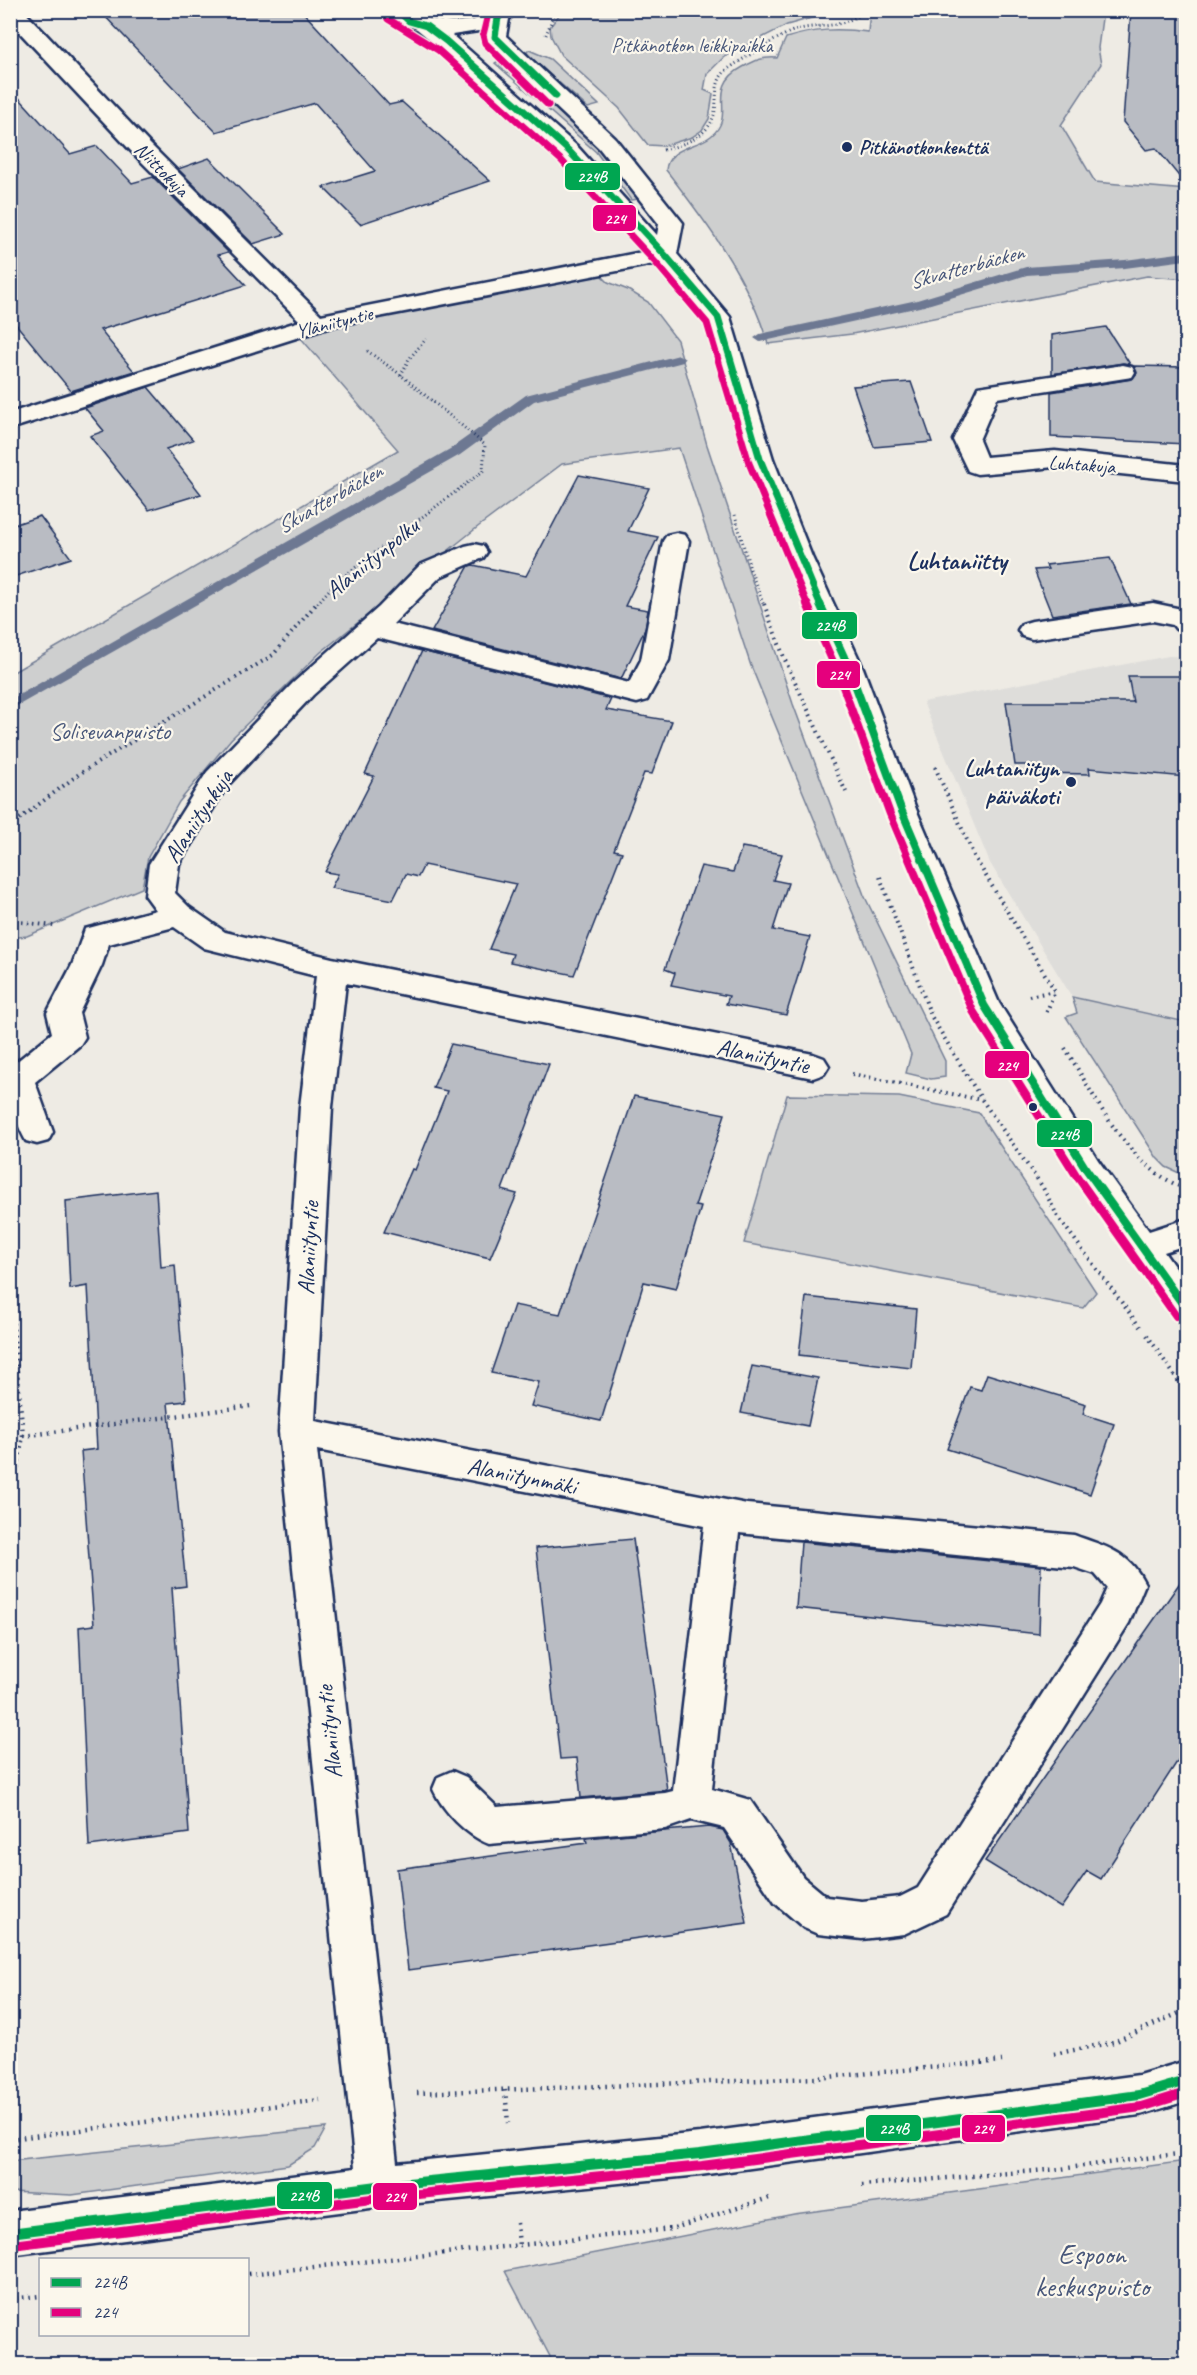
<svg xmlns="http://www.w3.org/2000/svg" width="1197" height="2375" viewBox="0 0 1197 2375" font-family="Caveat,sans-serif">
	<rect width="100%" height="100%" fill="#eeebe4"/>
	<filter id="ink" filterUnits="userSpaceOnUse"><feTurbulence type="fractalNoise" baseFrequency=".0167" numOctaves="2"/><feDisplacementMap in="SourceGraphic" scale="12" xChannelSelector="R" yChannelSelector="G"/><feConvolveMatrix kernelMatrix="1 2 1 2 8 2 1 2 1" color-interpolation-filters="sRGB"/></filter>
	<g filter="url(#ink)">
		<path fill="#deddda" d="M1169,656L1186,657V1022L1072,997L990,863L923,702Z"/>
		<path fill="#cecfcf" stroke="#747f96" stroke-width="1.5" d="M562,11V10L836,11L787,25L724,57L707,74L704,90L713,94L709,119L702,130L692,137L664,146L648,145L619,108L561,55L551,36L550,27Z
			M870,11H1103L1098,48L1101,64L1061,125L1095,182L1186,190V279L1147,276L852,334L768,344C749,279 707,223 666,170C668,147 696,148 711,136C738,115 704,88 743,67C756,60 762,57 777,58L786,38C814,29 838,28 868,32Z
			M529,50L550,59L599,105L588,108L529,56L527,52Z
			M500,60H506L605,147L641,199L631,200L596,152L495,63Z
			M467,70L574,159L563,163L462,77Z
			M601,275L608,282L628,290L648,302L677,340L707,445L793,704L864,895L945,1061V1077L931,1079L906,1073L911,1054L751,666L679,448L562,464L479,526L321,652L231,739L179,802L148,857L142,888L27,936L11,938L10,674L398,450L299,336L404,312Z
			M1072,997L1186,1022V1176L1166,1167L1157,1158L1066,1017L1077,1013Z
			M787,1095L899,1097L979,1113L1096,1292L1083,1308L744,1243Z
			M326,2128L315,2148L288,2165L72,2195L11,2192V2161Z
			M1186,2161V2364H554L505,2271L794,2214Z"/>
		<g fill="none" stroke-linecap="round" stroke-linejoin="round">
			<path fill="#6d7892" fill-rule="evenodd" d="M1186,252V260L1125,268L1027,275L924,306L760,342L754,338L760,334L917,300L1026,267L1125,260Z
				M679,355L685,359L683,362L534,401L460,455L10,710V700L450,449L526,395Z"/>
		</g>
		<path fill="#b9bcc3" stroke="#1b2f5e" stroke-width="1.5" d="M99,10H301L389,105L402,102L490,181L360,224L323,187L375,171L315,103L216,132Z
			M1131,10H1186V185L1156,148L1146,150L1123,122Z
			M10,88L70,154L97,146L132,183L153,177L228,252L218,255L246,285L100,330L134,371L71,391L10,317Z
			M209,158L285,234L253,244L178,169Z
			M1106,327L1130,364L1123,363L1052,374V335Z
			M1134,366L1186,367V444L1051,437V392L1132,379L1137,373Z
			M911,382L932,442L874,447L853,386Z
			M148,387L193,440L166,449L201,494L149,510L90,436L104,431L85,408Z
			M579,475L649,488L628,531L658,537L625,606L648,610L645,629L621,679L432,631L469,566L473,565L526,576Z
			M40,516L71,558L10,578V526Z
			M1110,558L1131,604L1052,615L1034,570L1048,569L1046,565Z
			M422,651L611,699L606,710L672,721L652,774L644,773L614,850L622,852L574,975L510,962L513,954L489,949L516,884L424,865L418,877L406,874L393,900L331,888L338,874L325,872L374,776L365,774Z
			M1128,676H1186V777L1089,768L1090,774L1038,773L1034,765H1015L1006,702H1133Z
			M742,847L782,854L773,880L788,883L773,930L810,937L786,1015L726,1004L729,996L671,985L675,973L665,969L701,866L733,872Z
			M451,1044L549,1064L502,1190L517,1194L490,1258L384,1232L412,1169L415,1170L447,1091L433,1088Z
			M634,1096L725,1114L695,1206L701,1207L676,1289L644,1282L601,1421L531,1406L539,1382L491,1373L514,1305L560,1314Z
			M156,1190L161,1267L175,1265L186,1401L168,1403L186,1586L172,1588L189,1833L89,1846L79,1627L94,1625L81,1451L97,1449L88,1286L70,1289L66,1201Z
			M806,1297L916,1309L911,1368L799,1355Z
			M752,1366L818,1378L808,1426L741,1413Z
			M987,1374L1086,1404L1083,1414L1114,1424L1090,1494L947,1449L970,1387L981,1390Z
			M633,1539L667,1790L581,1798L577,1758L560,1759L536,1548Z
			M801,1542L1041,1566L1039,1634L796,1608Z
			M1186,1574V1748L1101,1879L1087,1871L1061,1908L985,1861Z
			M709,1827L723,1830L731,1843L747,1923L408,1970L397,1869L587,1843L586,1838Z"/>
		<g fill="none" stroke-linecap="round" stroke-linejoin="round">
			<g stroke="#1b2f5e" stroke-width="5">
				<path id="minor" d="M10,10H23L148,142L321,315L647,251L561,156L438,46L417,29L401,23L386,10H411L430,19L452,22L474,20L492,10H517L509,19L506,36L615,138L683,223L677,254L730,317L773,459L812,557L863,668L916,809L999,1003L1098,1160L1149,1231L1186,1219V1245L1164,1252L1186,1283V1322L1174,1319L1074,1178L968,1005L886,809L835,668L786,557L747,459L706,318L659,263L337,325L10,429V413L300,321L132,152L10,22ZM485,30L484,37L487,42L599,148L659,224L657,235L577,146L452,35Z
					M1123,365L1132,367L1135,372L1132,377L997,398L979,440L986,457L1055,451L1186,465V481L1055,467L977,474L968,471L953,440L978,387Z
					M676,533L685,535L689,541L669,660L647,700L637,703L377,638L313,695L227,786L179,864L175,893L189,907L225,932L332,958L813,1054L824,1058L829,1066L824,1074L813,1078L346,983L332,1107L315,1421L747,1504L1074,1535C1106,1547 1129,1551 1145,1584L1129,1623L946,1914L904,1934L862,1939L818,1934L804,1928L775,1903L724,1828L691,1820L665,1829L489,1844C466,1835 443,1811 433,1789L438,1777L452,1771L466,1777L497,1807L665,1793L673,1791L704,1526L317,1450L397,2163L700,2133L1139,2075L1186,2061V2101L1139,2115L700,2175L378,2207L10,2255V2211L355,2168L279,1432L300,1107L316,976L204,948L174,927L109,944L102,965L79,1013L85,1037L80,1045L35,1082L53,1132L48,1141L37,1144L26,1141C12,1116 10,1094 10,1067L52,1033L47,1013L72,965L85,929L156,910L145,895L149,864L207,772L293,683L379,607L420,565L465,546L474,544L483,546L487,552L483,558L440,577L393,624L629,683L641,660L663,541L667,535ZM739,1533L1074,1567L1095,1574L1107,1588L1100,1604L918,1888L900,1897L862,1901L827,1897L803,1877L750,1800L712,1789Z
					M1153,603L1186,610V632L1176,629L1173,625L1153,621L1032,639L1022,636L1018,630L1022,624L1032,621Z"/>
			</g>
			<path stroke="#1b2f5e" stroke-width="3" stroke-dasharray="1 3" stroke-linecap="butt" d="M546,35L556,10
				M663,150C744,130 699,91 728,69C739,61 784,33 796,30C809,26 823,27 837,24C844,23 851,19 858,16L859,10
				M401,375L409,359L426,339
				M735,515L750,569L764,606
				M315,606L335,583L483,471L485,445L401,375L366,350"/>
			<path stroke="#1b2f5e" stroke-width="4" stroke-dasharray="1.5 4.5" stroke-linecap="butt" d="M764,604L785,660L846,792
				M935,767L974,856L1055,991L1045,1016
				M10,826L79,774L273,655L316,604
				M880,877L931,1016L982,1100L1042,1186L1058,1217L1140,1327
				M10,921L54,926
				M1029,996L1055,991
				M1065,1048C1097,1099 1126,1166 1186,1189
				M852,1074L982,1100
				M10,1287L18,1382
				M1147,1335L1179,1382"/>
			<path stroke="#1b2f5e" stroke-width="4.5" stroke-dasharray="1.5 5" stroke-linecap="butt" d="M1178,1380L1186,1391
				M23,1436L251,1406
				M10,1506L23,1436L18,1380
				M1054,2054L1114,2042L1186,2010
				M505,2090L508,2123
				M417,2093L817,2078L1002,2061
				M10,2139L320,2100
				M862,2185L1060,2169L1186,2153
				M517,2223L519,2246
				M248,2274L671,2229L769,2198
				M10,2299L40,2296"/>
			<use href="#minor" fill="#fbf7ec" fill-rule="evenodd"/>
			<g stroke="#fbf7ec" stroke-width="10">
				<path id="bus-1-far2" d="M397,10L409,21L426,26L446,41L569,151L665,255L718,317L760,459L821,606
					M506,10L498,18L495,37L556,96"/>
			</g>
			<g stroke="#fbf7ec" stroke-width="13">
				<path id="bus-1-far1" d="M820,604L849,668L901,809L984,1005L1086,1169L1186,1309"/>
			</g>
			<g stroke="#fbf7ec" stroke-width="15">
				<path id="bus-1" d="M10,2233L378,2186L700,2154L1139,2095L1186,2081"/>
			</g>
			<g stroke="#fbf7ec" stroke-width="10">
				<path id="bus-2-far2" d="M489,10L483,35L485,43L548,105
					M388,19L438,50L561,160L656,263L707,323L749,463L808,606"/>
			</g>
			<g stroke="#fbf7ec" stroke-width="13">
				<path id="bus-2-far1" d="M807,604L838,673L890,814L973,1011L1076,1175L1176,1316"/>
			</g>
			<g stroke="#fbf7ec" stroke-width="15">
				<path id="bus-2" d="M12,2245L379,2198L702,2166L1141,2107L1186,2093"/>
			</g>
			<use href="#bus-1-far2" stroke="#00a651" stroke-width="7"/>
			<use href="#bus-1-far1" stroke="#00a651" stroke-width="8"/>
			<use href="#bus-1" stroke="#00a651" stroke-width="10"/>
			<use href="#bus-2-far2" stroke="#e5007d" stroke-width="7"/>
			<use href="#bus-2-far1" stroke="#e5007d" stroke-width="8"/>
			<use href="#bus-2" stroke="#e5007d" stroke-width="10"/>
		</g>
	</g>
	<g fill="#1b2f5e" stroke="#fbf7ec" stroke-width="2">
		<circle cx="847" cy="147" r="6"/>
		<circle cx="1071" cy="782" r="6"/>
		<circle cx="1033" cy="1107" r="5"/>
	</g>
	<g text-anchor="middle" stroke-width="4.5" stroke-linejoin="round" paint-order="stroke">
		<g font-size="20" fill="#48577a" stroke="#fbf7ec">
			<text x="692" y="52">Pitkänotkon leikkipaikka</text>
		</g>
		<g font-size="20" font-weight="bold" fill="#1b2f5e" stroke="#fbf7ec" text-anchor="start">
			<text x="859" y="154">Pitkänotkonkenttä</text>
		</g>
		<g font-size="20" fill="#1b2f5e" stroke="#fbf7ec">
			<text transform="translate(162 169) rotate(45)" y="7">Niittokuja</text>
			<text transform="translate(334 322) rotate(-14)" y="7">Yläniityntie</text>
			<text transform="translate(1082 464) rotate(4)" y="7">Luhtakuja</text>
		</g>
		<g font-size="22" font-style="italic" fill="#445378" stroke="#fbf7ec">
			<text transform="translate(966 266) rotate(-15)" y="8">Skvatterbäcken</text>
			<text transform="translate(329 498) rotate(-30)" y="8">Skvatterbäcken</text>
		</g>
		<g font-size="24" fill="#1b2f5e" stroke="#fbf7ec">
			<text transform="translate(372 558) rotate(-39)" y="8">Alaniitynpolku</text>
			<text transform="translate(198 816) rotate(-57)" y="8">Alaniitynkuja</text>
			<text transform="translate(763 1056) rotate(12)" y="8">Alaniityntie</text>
			<text transform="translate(308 1248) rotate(-87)" y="8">Alaniityntie</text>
			<text transform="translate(522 1476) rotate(11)" y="8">Alaniitynmäki</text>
			<text transform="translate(329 1732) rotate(-96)" y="8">Alaniityntie</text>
		</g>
		<g font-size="24" fill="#48577a" stroke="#fbf7ec">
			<text x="110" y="739">Solisevanpuisto</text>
		</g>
		<g font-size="24" font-weight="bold" fill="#1b2f5e" stroke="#fbf7ec" text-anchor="end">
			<text x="1059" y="776">Luhtaniityn<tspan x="1059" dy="28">päiväkoti</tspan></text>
		</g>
		<g font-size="26" font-weight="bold" fill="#1b2f5e" stroke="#fbf7ec">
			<text x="957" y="569">Luhtaniitty</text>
		</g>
		<g font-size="28" fill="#48577a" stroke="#fbf7ec">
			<text x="1092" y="2264">Espoon<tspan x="1092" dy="32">keskuspuisto</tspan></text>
		</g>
	</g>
	<g stroke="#fbf7ec" stroke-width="2">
		<rect x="564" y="162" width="57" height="29" rx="6" fill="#00a651"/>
		<rect x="592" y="204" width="45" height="28" rx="6" fill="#e5007d"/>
		<rect x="801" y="611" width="57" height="29" rx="6" fill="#00a651"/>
		<rect x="816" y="660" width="45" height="29" rx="6" fill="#e5007d"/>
		<rect x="984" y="1050" width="46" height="29" rx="6" fill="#e5007d"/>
		<rect x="1036" y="1119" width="57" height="29" rx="6" fill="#00a651"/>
		<rect x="865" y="2114" width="57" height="28" rx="6" fill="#00a651"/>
		<rect x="961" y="2114" width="45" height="29" rx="6" fill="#e5007d"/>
		<rect x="276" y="2181" width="57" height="29" rx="6" fill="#00a651"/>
		<rect x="372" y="2182" width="46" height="29" rx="6" fill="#e5007d"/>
	</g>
	<g font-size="16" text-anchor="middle" font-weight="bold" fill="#fff">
		<text x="592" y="182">224B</text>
		<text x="615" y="224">224</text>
		<text x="830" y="631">224B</text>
		<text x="839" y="680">224</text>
		<text x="1007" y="1071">224</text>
		<text x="1064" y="1140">224B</text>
		<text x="894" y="2134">224B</text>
		<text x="983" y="2134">224</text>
		<text x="304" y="2201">224B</text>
		<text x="395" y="2202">224</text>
	</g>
	<rect width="1197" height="2375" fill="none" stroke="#fbf7ec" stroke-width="36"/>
	<rect x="18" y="18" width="1161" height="2339" fill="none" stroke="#1b2f5e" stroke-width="2" filter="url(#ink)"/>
	<rect x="39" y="2258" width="210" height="78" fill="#fbf7ec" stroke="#a1a7b3" stroke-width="1.5"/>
	<rect x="51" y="2278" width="30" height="9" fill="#00a651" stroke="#a1a7b3" stroke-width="1.5"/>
	<text x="93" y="2288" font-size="18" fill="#1b2f5e">224B</text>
	<rect x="51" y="2308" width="30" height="9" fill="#e5007d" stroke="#a1a7b3" stroke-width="1.5"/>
	<text x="93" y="2318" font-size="18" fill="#1b2f5e">224</text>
</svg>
